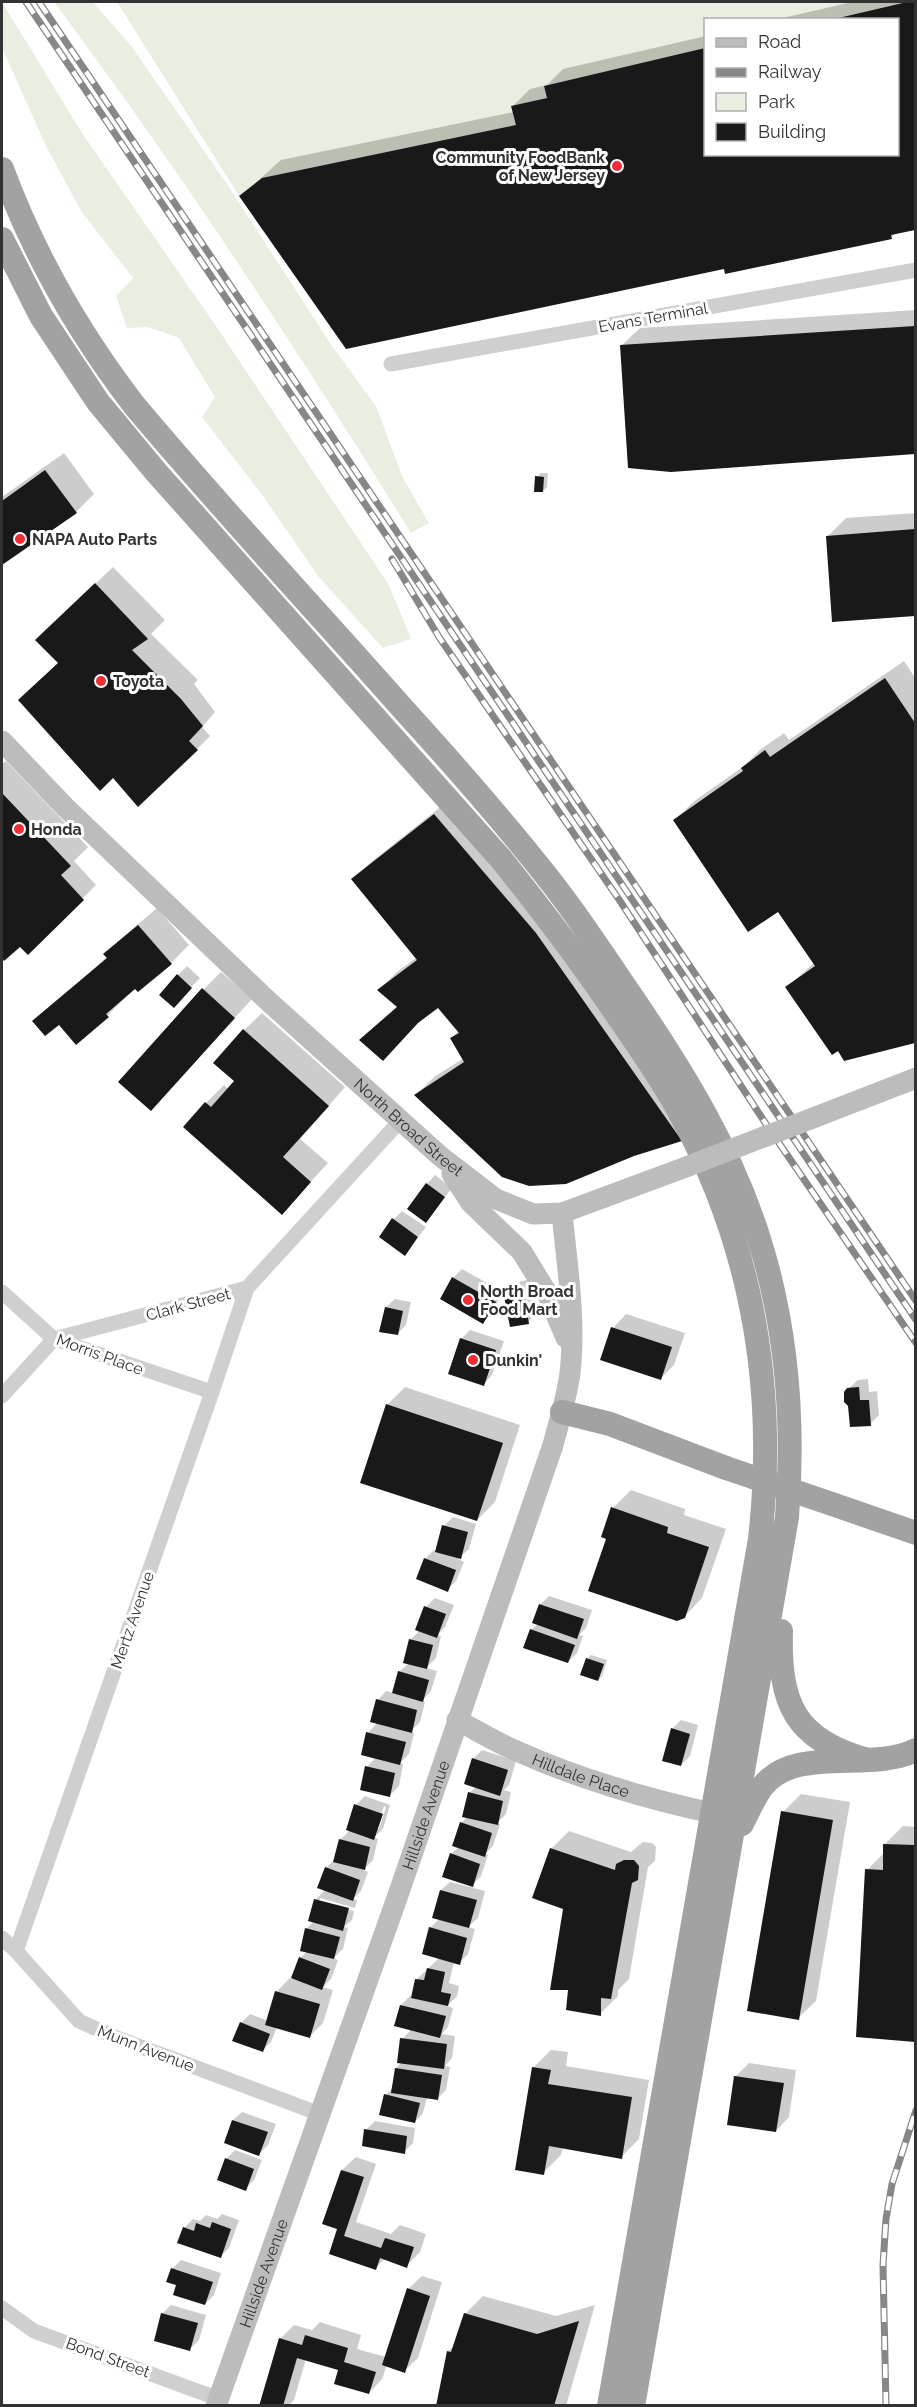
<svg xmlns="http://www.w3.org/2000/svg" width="917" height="2407" viewBox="0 0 917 2407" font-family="Raleway,sans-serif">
	<rect width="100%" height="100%" fill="#fff"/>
	<path fill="#e8efe0" d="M2,2L82,133L216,326L389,585L411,639L383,648L318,576L263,496L202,417L215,397L179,338L148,327L127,328L116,296L133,278L81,211L46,146L2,48Z
		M54,2H93L132,47L225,181L332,346L376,406L403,478L429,523L411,533C298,351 182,173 54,2Z
		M117,2H907L830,19L706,20L705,48L544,86L547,98L511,106L516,125L262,178L239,196Z"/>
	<path fill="#0003" fill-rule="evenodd" d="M852,2H916V228L897,232L891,238L725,267L241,196L281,160L514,112L512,107L530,89L547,85L563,69L706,36V154H898V20H774Z
		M916,310V453L671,470L622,345L640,328Z
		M64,453L94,494L76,512L2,563V497Z
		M541,473H548L547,487L543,491L537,477Z
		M916,513V615L834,621L828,536L846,518Z
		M113,567L165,620L151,634L198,680L194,684L215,712L202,727L210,736L197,749L60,663L55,622Z
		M904,661L916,679V1042L844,1059L787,987L815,962L778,910L675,820L693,802L744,766L760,750L784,733L789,740Z
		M6,761L88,847L74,861L96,885L28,953L21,945L4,959L2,956V764Z
		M453,797L699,1122L681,1139L416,1095L434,1077L464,1058L452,1038L459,1031L439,1006L361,1040L398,1006L379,990L397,972L417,957L353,879L371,862Z
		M157,908L189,945L171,963L136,987L107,1016L59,1023L34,1022L107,957L105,955L123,937Z
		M187,966L200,978L182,997L178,975Z
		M221,972L252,999L151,1109L203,990Z
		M262,1013L345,1087L300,1139L328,1163L282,1213L206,1103L224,1085L229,1090L237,1081L244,1030Z
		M435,1175L452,1188L426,1221L427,1184Z
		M402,1211L426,1227L405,1254L394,1219Z
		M462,1269L503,1292L492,1313L483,1322L442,1298L453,1278Z
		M531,1279L537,1313L528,1322L505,1291L514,1283Z
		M395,1299L411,1302L406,1325L397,1334L386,1307Z
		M626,1314L685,1333L674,1365L661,1378L613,1328Z
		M470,1330L504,1341L492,1375L484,1384L461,1339Z
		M868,1379L869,1392L877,1391L879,1415L870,1424L848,1389L858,1380Z
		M405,1387L520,1425L495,1502L477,1520L387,1405Z
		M631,1490L685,1509L684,1515L726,1529L702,1598L684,1617L608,1538L613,1508Z
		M453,1517L476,1524L469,1549L458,1559L464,1562L456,1581L447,1590L425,1559L434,1550L437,1551L444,1526Z
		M549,1596L592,1610L586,1628L579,1635L583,1636L577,1653L568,1662L531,1630L538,1624L540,1605Z
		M435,1598L454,1605L445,1627L437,1635L441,1636L436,1658L426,1668L437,1671L431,1691L422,1701L425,1702L420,1722L410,1732L414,1733L409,1754L400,1763L403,1764L399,1786L390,1795L367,1767L376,1757L368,1733L378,1722V1700L386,1691L394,1693L399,1672L409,1663L410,1640L420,1630L417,1629L426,1607Z
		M591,1655L607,1660L602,1676L598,1680L587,1659Z
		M681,1720L698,1725L690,1756L681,1765L672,1729Z
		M482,1750L516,1761L509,1785L504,1790L511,1792L506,1814L497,1823L500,1824L493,1846L485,1854L488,1855L481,1876L470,1887L485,1891L478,1918L468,1927L475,1929L468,1954L459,1963L454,1962L449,1983L459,1986L457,1996L447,2006L453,2008L448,2027L442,2034L455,2036L452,2058L445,2066L450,2067L446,2090L437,2099L427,2097L423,2113L415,2122L386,2095L393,2087L396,2068L402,2062V2039L412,2029L401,2005L410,1996L413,1997L417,1979L439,1958L430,1928L440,1918L441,1890L450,1882L470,1887V1885L451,1854L459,1847L461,1823L468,1816L469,1793L476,1787L473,1759Z
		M801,1794L850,1802L816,2001L798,2018L783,1812Z
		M365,1796L390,1805L383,1829L374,1837L378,1839L373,1860L363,1870L368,1872L361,1891L353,1899L357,1900L355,1908L320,1898V1902L354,1911L352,1920L344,1927L348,1928L343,1949L333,1958L338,1960L331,1979L323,1987L333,1990L323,2023L310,2036L277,2027L271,2042L262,2051L241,2023L250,2014L268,2021L276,1992L290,1978L292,1979L301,1958L307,1951L306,1929L314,1921L310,1920L316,1899L325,1890L326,1868L335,1859L340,1840L350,1830L356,1805ZM384,1806L386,1807L379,1829H376Z
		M903,1826L916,1827V2040L858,2036L867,1870L884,1853L885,1844Z
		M569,1831L631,1852L643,1842L652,1843L656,1847L655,1861L648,1867L629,1979L618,1990V1996L600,2014L570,1989L565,1908L551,1849Z
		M551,2050L568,2052L566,2066L649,2080L639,2139L621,2157L563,2147L561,2155L543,2173L533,2068Z
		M749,2063L796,2070L789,2117L776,2131L735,2077Z
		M242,2112L276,2124L268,2145L259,2154L233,2120Z
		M375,2121L415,2128L413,2143L404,2152L366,2130Z
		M235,2150L262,2160L254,2180L245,2189L226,2159Z
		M356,2157L376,2164L356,2222L391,2234L400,2225L426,2234L420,2252L406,2266L385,2259L375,2268L331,2253L339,2228L324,2223L342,2170Z
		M222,2214L239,2220L229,2248L220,2257L184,2228L193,2219L200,2221L206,2215L217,2219Z
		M181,2260L221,2273L214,2295L205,2304L178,2284L172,2269Z
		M422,2276L442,2282L418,2358L404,2371L387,2365L382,2379L369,2393L339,2369L306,2359L294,2400L288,2406H260L280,2339L294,2325L312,2330L320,2322L361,2335L357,2349L386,2357L408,2289Z
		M483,2296L556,2316L595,2305L566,2406H437L448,2352L455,2345L465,2314Z
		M171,2305L206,2315L199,2340L190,2349L162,2314Z"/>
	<path fill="#191919" d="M907,2H915V230L891,235L892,239L725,274L724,269L346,349L239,196L262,178L516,125L511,106L547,98L544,86L705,48V154H898V20L834,19Z
		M915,326V454L671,472L628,468L620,345Z
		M45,470L77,513L2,565V501Z
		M535,476L544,477L543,492H534Z
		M915,529V616L832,622L826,536Z
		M95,583L148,639L132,650L181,699L203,726L189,741L198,750L138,807L113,778L100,791L18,700L58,663L35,640Z
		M885,678L915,723V1043L844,1061L838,1051L832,1055L785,987L815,966L778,912L748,932L673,820L743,771L741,768L765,750L770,757Z
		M2,793L71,866L61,875L84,900L28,955L20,947L4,961L2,958Z
		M434,814L536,933L682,1141L634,1156L566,1184L529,1186L502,1177L414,1095L464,1062L450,1038L459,1033L438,1008L418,1023L383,1061L359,1040L397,1007L377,990L417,960L351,879Z
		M138,925L172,964L138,992L135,989L106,1014L109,1017L76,1045L59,1025L45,1036L32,1021L107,958L103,954Z
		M177,974L192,988L174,1008L159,995Z
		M202,988L235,1018L151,1111L118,1082Z
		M243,1029L329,1106L283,1157L311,1182L282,1215L183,1127L205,1102L211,1107L234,1081L213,1063Z
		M426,1183L445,1197L426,1223L407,1209Z
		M392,1218L418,1237L405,1256L379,1237Z
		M452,1277L496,1302L483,1324L440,1299Z
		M523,1287L529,1324L510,1327L503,1291Z
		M385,1307L403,1311L398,1335L379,1332Z
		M611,1327L672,1347L661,1380L600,1360Z
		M460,1338L496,1350L484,1386L448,1374Z
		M859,1387L860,1400H869L871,1426L850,1427L848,1406L844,1402V1392L847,1388Z
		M386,1404L503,1443L477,1521L360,1483Z
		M611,1507L668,1527L667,1533L709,1547L685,1618L677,1621L588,1591L606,1539L601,1537Z
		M442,1525L468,1532L461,1559L435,1552Z
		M424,1558L456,1570L448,1592L416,1579Z
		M539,1604L584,1619L577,1639L532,1623Z
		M424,1606L446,1614L437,1638L415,1630Z
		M530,1629L575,1645L568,1663L523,1648Z
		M409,1639L433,1645L427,1669L403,1663Z
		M586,1658L604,1664L598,1681L580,1675Z
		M398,1671L429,1680L423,1702L392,1693Z
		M376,1699L417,1710L412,1733L370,1722Z
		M671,1728L690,1734L681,1766L662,1761Z
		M366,1732L406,1742L400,1765L361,1755Z
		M472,1758L508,1770L500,1796L464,1784Z
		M365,1766L395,1773L390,1797L360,1790Z
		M468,1792L503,1801L498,1825L462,1817Z
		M354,1804L383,1814L374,1840L346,1830Z
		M781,1811L833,1820L799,2020L747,2011Z
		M460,1822L492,1833L485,1857L452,1846Z
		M339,1839L370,1847L365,1870L333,1862Z
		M883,1844L915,1845V2042L856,2037L865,1869L883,1870Z
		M550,1848L615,1870L616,1864L624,1860H634L639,1866L638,1880L632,1883L611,1999L601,1998V2016L566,2010L568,1990H550L563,1909L532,1898Z
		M450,1853L480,1864L473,1887L442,1877Z
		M325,1867L360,1880L353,1901L317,1888Z
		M440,1890L477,1900L469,1928L432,1918Z
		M314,1899L349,1908L343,1931L308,1921Z
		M429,1927L467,1938L460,1965L422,1954Z
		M305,1928L340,1937L334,1959L300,1951Z
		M299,1957L330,1969L322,1990L291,1978Z
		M427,1968L445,1972L441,1992L451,1994L448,2006L411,1998L415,1979L424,1980Z
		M275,1991L320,2004L310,2038L265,2025Z
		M400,2005L446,2016L440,2038L394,2026Z
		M240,2022L270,2034L263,2052L232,2041Z
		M400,2038L447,2044L444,2069L397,2063Z
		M532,2067L551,2070L548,2084L632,2097L622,2159L549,2146L544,2175L515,2170Z
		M395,2068L442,2075L438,2100L391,2093Z
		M734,2076L784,2083L776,2132L727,2125Z
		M384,2094L420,2103L415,2123L379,2115Z
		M232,2120L268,2132L259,2156L224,2143Z
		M364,2129L407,2136L405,2154L362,2146Z
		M225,2158L254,2169L246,2191L217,2180Z
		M341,2170L364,2177L344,2236L381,2248L385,2238L414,2247L407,2268L380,2258L376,2270L329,2254L337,2229L322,2224Z
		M212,2222L231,2229L221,2258L177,2243L183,2227L194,2231L196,2223L210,2228Z
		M171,2268L213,2282L205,2305L173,2295L176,2285L166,2282Z
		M407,2288L430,2296L405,2373L382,2365Z
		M161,2313L198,2323L190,2351L154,2341Z
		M464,2313L537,2334L579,2321L554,2406H436L447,2351L451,2352Z
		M305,2335L348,2348L344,2362L376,2372L369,2394L334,2384L338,2370L297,2358L283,2406H259L279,2338L302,2345Z"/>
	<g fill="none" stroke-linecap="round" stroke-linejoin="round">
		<path stroke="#cfcfcf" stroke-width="15" d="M391,364L916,270
			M2,1292L54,1339L212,1392
			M2,1396L54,1339L247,1288L400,1121
			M2,1938L16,1951L79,2021L117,2038L320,2114
			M16,1951L212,1392L247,1288
			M2,2308L34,2331L219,2399"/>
		<g stroke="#bcbcbc" stroke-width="21">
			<path id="s1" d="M2,741L65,807L267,1000L440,1156L496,1199L533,1214L562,1213L686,1167"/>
			<path d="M862,1099L916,1078"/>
			<path d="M452,1174L471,1203L522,1252L547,1293L566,1338"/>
			<path id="s2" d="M457,1720C478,1731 497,1743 519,1752C577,1778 650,1800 713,1813"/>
			<path id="s3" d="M216,2406L397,1898L553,1445C559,1421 567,1397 570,1373C576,1320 567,1265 562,1213"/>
		</g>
		<path stroke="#a2a2a2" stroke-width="24" d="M2,169C34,255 78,332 134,405C221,509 314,608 404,710C455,766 505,823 552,883C576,914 599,948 621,981C680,1066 734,1152 763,1252C788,1338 794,1428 787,1517L633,2406
			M2,239L41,316L98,402L156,472L501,859C541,909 579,959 615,1012C637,1044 660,1076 679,1111C753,1245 777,1387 760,1539L609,2406
			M562,1412L610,1424L726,1468
			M832,1504L916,1533
			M781,1631C779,1703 794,1740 868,1760
			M742,1824C748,1812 754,1798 762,1787C795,1744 871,1773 916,1750"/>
		<g stroke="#878787" stroke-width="7">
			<path id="rail" d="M26,2L916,1320
				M39,2L916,1301
				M392,559L439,637L620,901L766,1124L916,1343
				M886,2406L883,2265L886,2219L892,2184L916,2110"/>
		</g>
		<use href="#rail" stroke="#fff" stroke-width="4.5" stroke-dasharray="14" stroke-linecap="butt"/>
		<path stroke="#bcbcbc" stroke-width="21" d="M686,1167L862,1099"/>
		<path stroke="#a2a2a2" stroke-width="24" d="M726,1468L832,1504"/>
	</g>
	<g fill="#f02d35" stroke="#fff" stroke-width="2">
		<circle cx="617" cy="166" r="6"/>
		<circle cx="20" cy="539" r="6"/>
		<circle cx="101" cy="681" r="6"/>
		<circle cx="19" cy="829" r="6"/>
		<circle cx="468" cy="1300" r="6"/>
		<circle cx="473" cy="1360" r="6"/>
	</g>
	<g text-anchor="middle" stroke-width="6" stroke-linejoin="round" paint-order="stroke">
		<g font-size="16" font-weight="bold" fill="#323232" stroke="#fff" text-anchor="start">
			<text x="605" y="163" text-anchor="end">Community FoodBank<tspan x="605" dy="18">of New Jersey</tspan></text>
			<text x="32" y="545">NAPA Auto Parts</text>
			<text x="113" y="687">Toyota</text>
			<text x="31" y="835">Honda</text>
			<text x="480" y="1297">North Broad<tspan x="480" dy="18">Food Mart</tspan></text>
			<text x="485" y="1366">Dunkin'</text>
		</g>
		<g font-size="16" fill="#323232" stroke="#fff">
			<text transform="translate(653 317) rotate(-10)" y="6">Evans Terminal</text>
			<text dy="6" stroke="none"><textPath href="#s1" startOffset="561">North Broad Street</textPath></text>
			<text transform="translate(188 1304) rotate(-15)" y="6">Clark Street</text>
			<text transform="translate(100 1354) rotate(20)" y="6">Morris Place</text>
			<text transform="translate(132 1620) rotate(-71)" y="6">Mertz Avenue</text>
			<text dy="6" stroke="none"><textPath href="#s2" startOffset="136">Hilldale Place</textPath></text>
			<text dy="6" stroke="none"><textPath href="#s3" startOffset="627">Hillside Avenue</textPath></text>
			<text transform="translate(146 2048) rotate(21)" y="6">Munn Avenue</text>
			<text dy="6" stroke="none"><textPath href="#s3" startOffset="141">Hillside Avenue</textPath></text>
			<text transform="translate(108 2357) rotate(20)" y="6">Bond Street</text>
		</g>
	</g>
	<rect width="917" height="2407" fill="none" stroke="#323232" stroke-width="6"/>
	<rect x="704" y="18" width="195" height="138" fill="#ffffff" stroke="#adadad" stroke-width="1.5"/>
	<rect x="716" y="38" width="30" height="9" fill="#bcbcbc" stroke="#adadad" stroke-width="1.5"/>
	<text x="758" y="48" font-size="18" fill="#323232">Road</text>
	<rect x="716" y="68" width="30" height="9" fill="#878787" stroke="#adadad" stroke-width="1.5"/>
	<text x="758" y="78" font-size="18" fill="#323232">Railway</text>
	<rect x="716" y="93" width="30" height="18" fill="#e8efe0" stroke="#adadad" stroke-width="1.5"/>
	<text x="758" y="108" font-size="18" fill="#323232">Park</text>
	<rect x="716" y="123" width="30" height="18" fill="#191919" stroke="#adadad" stroke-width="1.5"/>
	<text x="758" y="138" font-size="18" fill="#323232">Building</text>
</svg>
